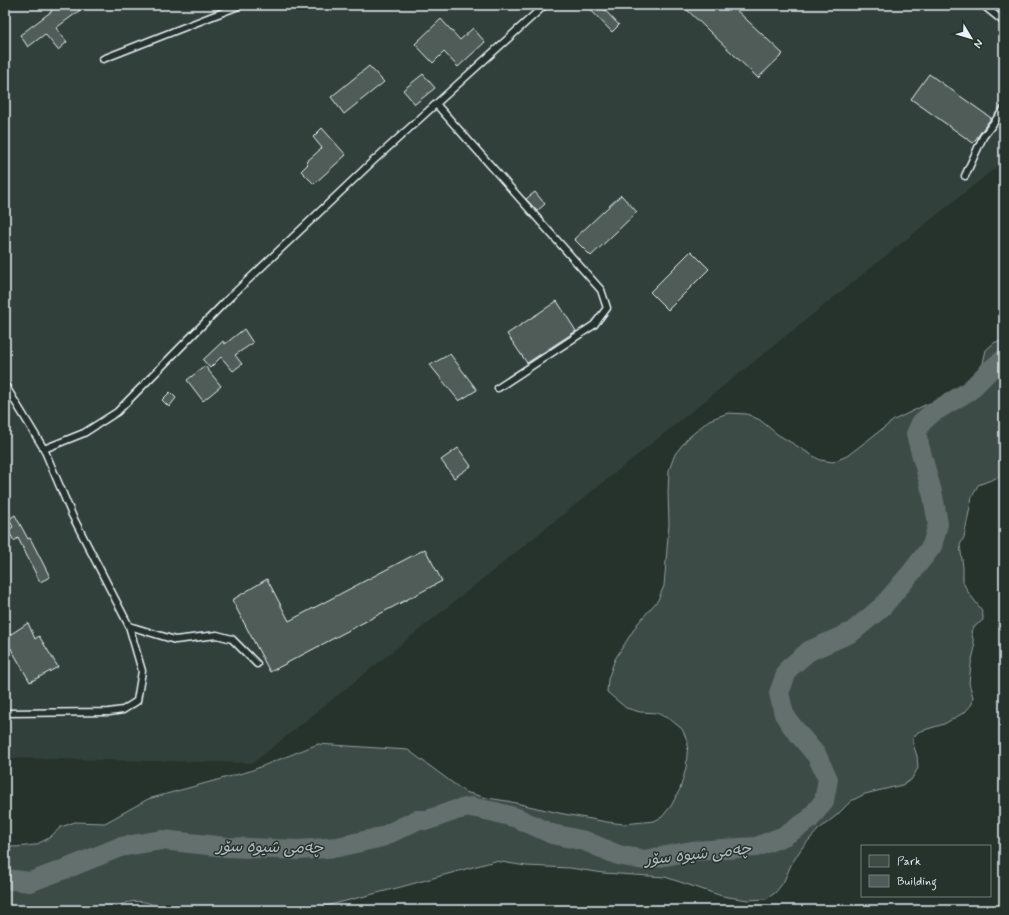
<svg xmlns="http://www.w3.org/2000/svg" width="1009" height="915" viewBox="0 0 1009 915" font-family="Mynerve,'Playpen Sans Arabic',sans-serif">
	<rect width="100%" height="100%" fill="#26332d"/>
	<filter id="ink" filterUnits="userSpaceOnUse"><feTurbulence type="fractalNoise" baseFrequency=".025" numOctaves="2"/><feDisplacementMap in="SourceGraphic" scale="8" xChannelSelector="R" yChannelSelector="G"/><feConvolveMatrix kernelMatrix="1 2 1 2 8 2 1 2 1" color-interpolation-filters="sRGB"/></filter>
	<g filter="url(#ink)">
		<path fill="#333f3a" d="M5,5H1004V161L253,763L5,758Z"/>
		<path fill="#3e4b47" stroke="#939ea0" d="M1004,341V471L999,477L978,485L972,497L964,537L960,545L963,567V582L968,592L981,609L983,616V620L974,627L971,631L975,647L971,664L969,683L973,697L972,704L965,712L944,724L918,732L913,738V744L917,756L918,768L911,780L902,785L865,794L851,801L837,815L818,830L801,849L791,865L783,883L775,893L766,899L748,900L722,896L665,877L603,873L570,868L526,866L495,861L397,888L310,910H163C143,897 129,900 109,910H5V846L16,847L35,845L49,838L61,827L75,822L105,823L148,799L250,771L318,744L408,750L465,792L487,798L507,801L559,813L607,822L624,824L654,821L662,817L671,806L680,789L686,768L688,742L682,729L671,720L657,713L640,712L626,708L607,692L608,679L615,659L638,623L658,600L664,586L669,524L668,492L669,470L675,454L687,439L709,420L728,413L747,414L760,420L777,434L820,460L833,462L847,456L894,420L925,405L954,394L967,386L977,375L983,363L986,350L995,342Z"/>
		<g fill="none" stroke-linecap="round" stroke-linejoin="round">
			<path stroke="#636f6d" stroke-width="20" d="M5,879L30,882L73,866L120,847L162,840L226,847L299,850L338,847L382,837L417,820H428L456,810L471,807L495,812L517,818L552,834L585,841L618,855L644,860L692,851L756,847L784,836L809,820L824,801L828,779L817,756L792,726L784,714L779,693L788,669L809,651L852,632L882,607L911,573L932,546L938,524L933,496L916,434L921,423L932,413L969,391L990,370L1004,359"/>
		</g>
		<path fill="#505c59" stroke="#e8f1f8" d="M47,5H87L56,28L67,42L58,50L45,34L28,47L20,35L52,11Z
			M586,5H600L619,25L612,32Z
			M682,5H731L783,54L758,78Z
			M441,19L460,40L473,28L485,42L458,67L444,52L433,63L415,44Z
			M369,66L384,82L344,114L331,97Z
			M423,74L435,88L415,104L403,90Z
			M929,74L991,118L973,143L911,99Z
			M322,128L346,155L314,184L301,171L308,164L306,162L322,148L313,137Z
			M535,192L545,204L537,211L526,199Z
			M621,195L637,212L591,256L574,239Z
			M691,251L709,269L668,310L650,292Z
			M557,301L576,331L527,363L507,334Z
			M244,329L253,343L235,355L242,364L233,371L221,357L210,368L203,360L223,341L225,344Z
			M450,354L477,390L459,401L430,365Z
			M205,366L221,386L203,401L187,380Z
			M170,392L176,398L169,407L162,400Z
			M458,448L471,466L454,478L441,460Z
			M15,515L28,539L30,538L50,577L40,582L18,538L14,541L8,530L13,527L9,519Z
			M425,549L442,581L270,672L232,600L267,579L289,621Z
			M28,623L35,639L39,636L58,667L30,682L5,638Z"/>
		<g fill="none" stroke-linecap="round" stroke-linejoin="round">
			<g stroke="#e8f1f8" stroke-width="9">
				<path id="lane" d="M983,5L1004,22
					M103,59L241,5
					M436,104L601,290L607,308L594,325L498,388
					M965,176L983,137L1004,109
					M5,385L44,449
					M129,626L175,640L217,635L232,639L257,664
					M5,713L109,712L123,710L137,701L142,671L129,626L72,515L44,449L84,433L117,412L227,300L372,162L545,5"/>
			</g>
			<use href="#lane" stroke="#26332d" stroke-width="6"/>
		</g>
	</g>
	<g text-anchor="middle" stroke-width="3" stroke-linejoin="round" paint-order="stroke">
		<g font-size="16" font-style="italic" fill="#b3bdc0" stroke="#26332d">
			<text transform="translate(270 846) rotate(1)" y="6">چەمی شیوە سۆر</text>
			<text transform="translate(698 853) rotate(-6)" y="6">چەمی شیوە سۆر</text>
		</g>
	</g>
	<rect width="1009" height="915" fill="none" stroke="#26332d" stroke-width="20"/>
	<rect x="10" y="10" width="989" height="895" fill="none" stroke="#e8f1f8" stroke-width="1.5" filter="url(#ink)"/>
	<rect x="861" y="845" width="130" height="52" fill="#26332d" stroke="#747f7e"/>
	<rect x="869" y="855" width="20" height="12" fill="#3e4b47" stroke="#747f7e"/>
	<text x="897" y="865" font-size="12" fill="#e8f1f8">Park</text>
	<rect x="869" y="875" width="20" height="12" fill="#505c59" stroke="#747f7e"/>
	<text x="897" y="885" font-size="12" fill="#e8f1f8">Building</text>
	<g transform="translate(971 38) rotate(128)" stroke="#26332d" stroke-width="3" paint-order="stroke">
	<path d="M0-3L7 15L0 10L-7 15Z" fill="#e8f1f8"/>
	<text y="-6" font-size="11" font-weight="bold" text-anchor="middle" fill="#e8f1f8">N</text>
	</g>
</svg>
